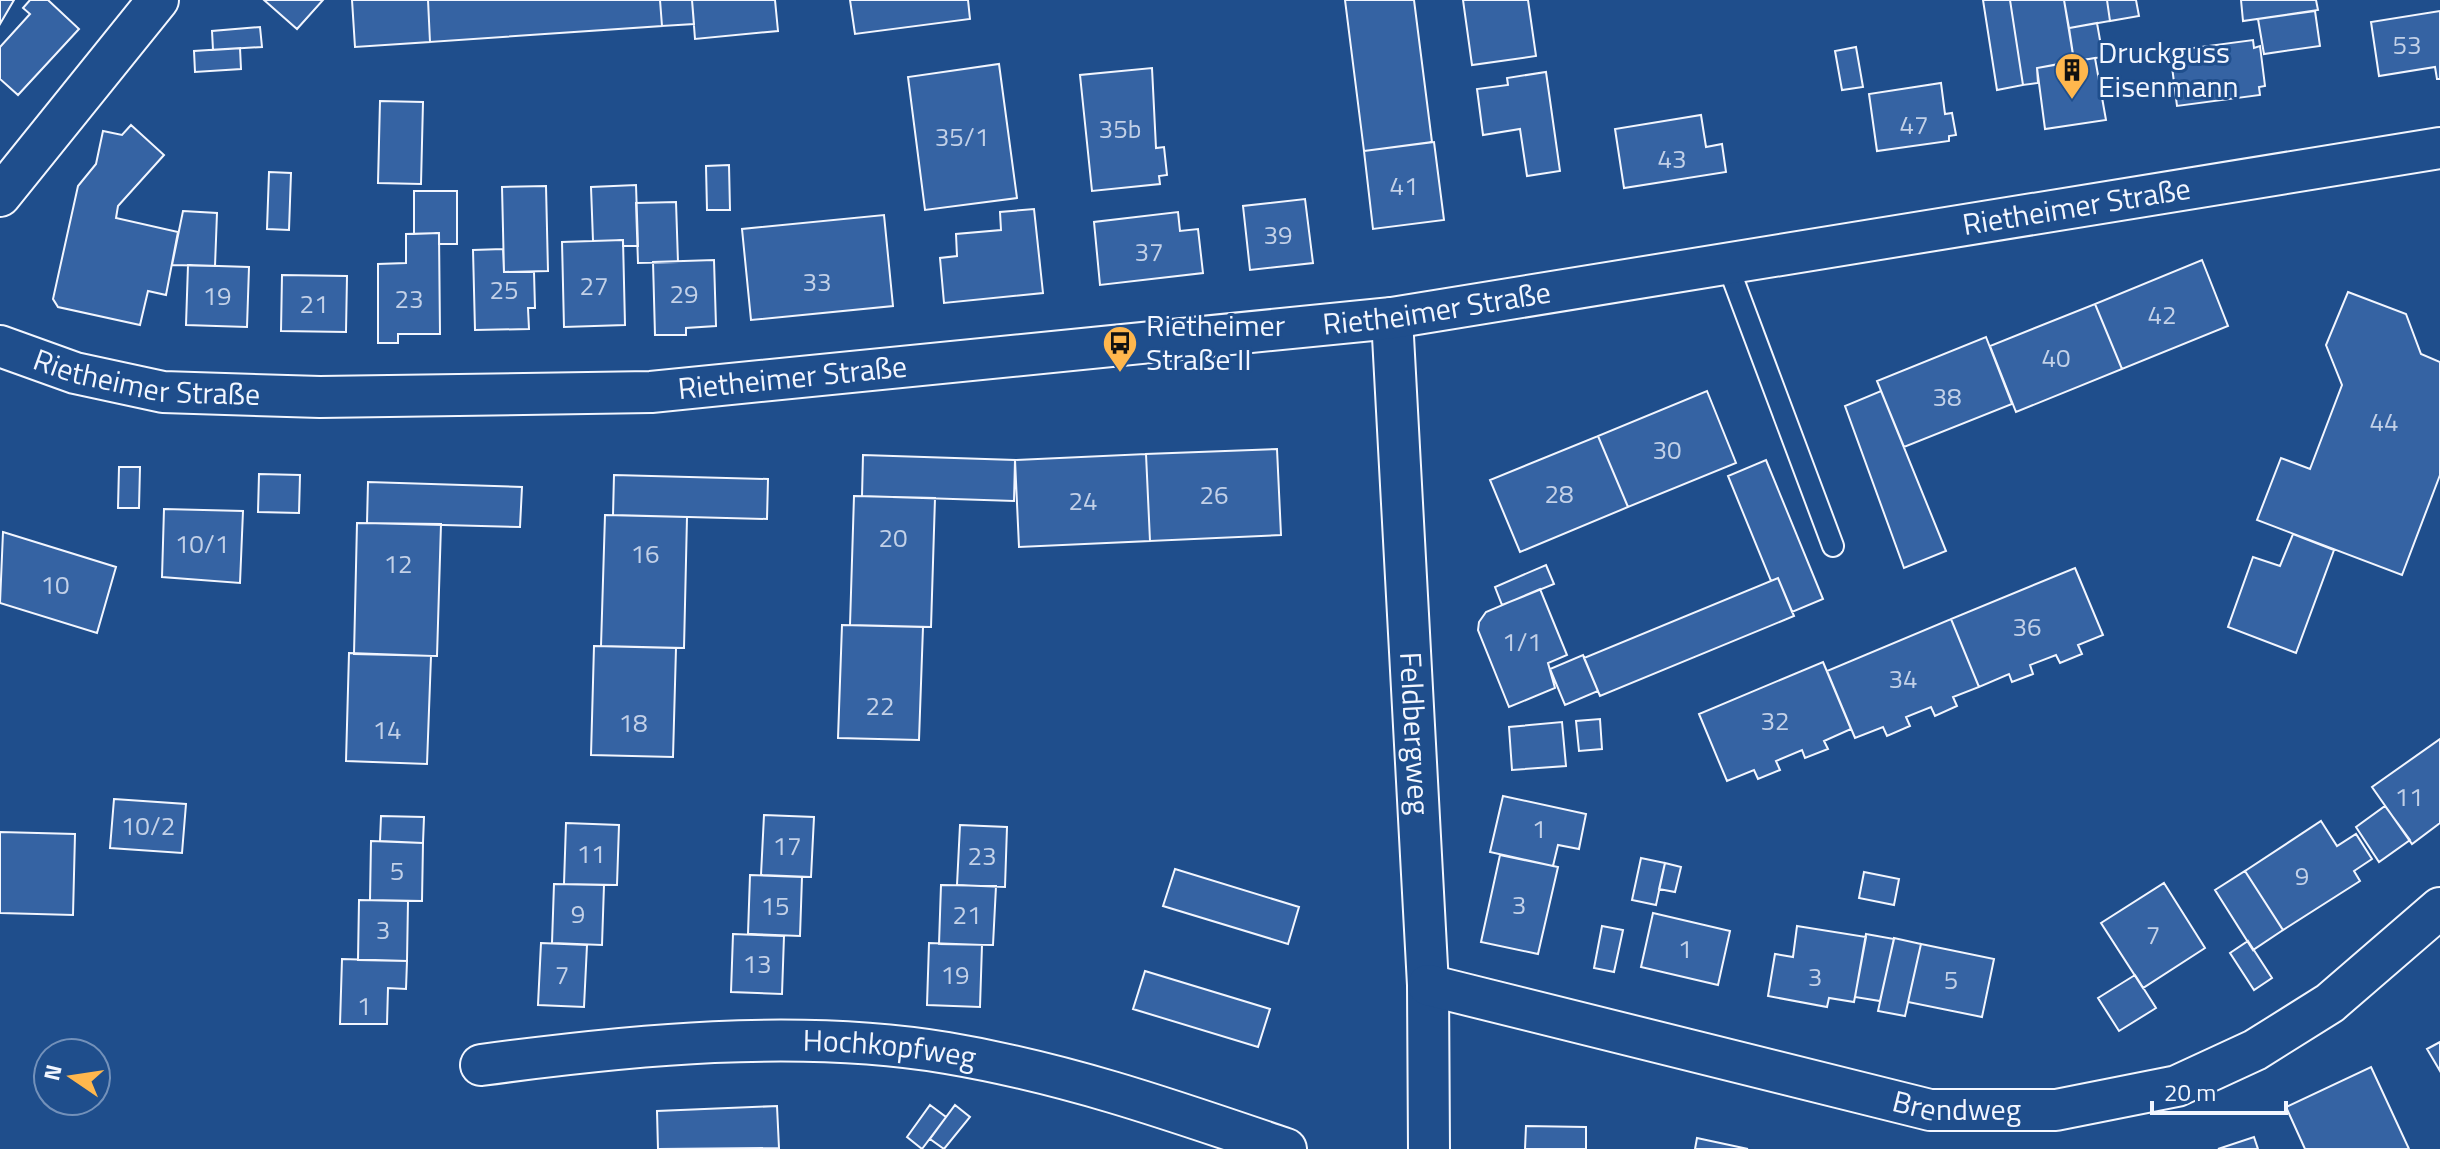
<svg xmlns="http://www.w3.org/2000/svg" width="2440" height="1149" viewBox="0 0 2440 1149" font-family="'Titillium Web',sans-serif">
	<rect width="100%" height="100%" fill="#1f4e8c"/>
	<path fill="#3563a3" stroke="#f2f6ff" stroke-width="2" d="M0,0H14L0,24Z
		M30,0H48L79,29L18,95L0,79V47L30,14L23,8Z
		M264,0H323L297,29Z
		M352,0H428L430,42L355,47Z
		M428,0H660L662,26L430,42Z
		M660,0H692L694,24L662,26Z
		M692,0H775L778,31L695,39Z
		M850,0H968L970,19L855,34Z
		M1345,0H1414L1432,142L1364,151Z
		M1463,0H1528L1536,56L1472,65Z
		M1983,0H2010L2023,85L1997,90Z
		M2010,0H2064L2074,61L2037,68L2038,83L2023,85Z
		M2064,0H2107L2110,21L2069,28Z
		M2107,0H2136L2139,16L2110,21Z
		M2241,0H2316L2318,10L2243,21Z
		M2315,11L2320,46L2264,54L2258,19Z
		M2440,11V79H2437L2435,67L2379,76L2371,22Z
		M2097,23L2103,57L2074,61L2069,28Z
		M260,27L262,47L213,50L212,31Z
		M2253,40L2254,48L2260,46L2265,86L2259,87L2260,95L2177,106L2170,51Z
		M1856,47L1863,87L1842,90L1835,51Z
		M240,48L241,69L195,72L194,51Z
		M2095,58L2106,120L2045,129L2037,68Z
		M999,64L1017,198L925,210L908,77Z
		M1152,68L1156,148L1164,147L1167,175L1159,176L1160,184L1092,191L1080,75Z
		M1546,72L1560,171L1527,176L1520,129L1483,135L1477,89L1508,85L1507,78Z
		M1941,83L1945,114L1952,113L1956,135L1949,136V141L1877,151L1869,94Z
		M380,101L423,102L421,184L378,183Z
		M1701,115L1706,147L1722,144L1726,172L1624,188L1615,129Z
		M131,125L164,155L118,206L116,218L178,232L166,295L148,291L140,325L58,307L53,299L78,186L96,164L103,131L122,135Z
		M1434,142L1444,220L1373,229L1364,151Z
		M729,165L730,210H707L706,166Z
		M269,172L291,173L289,230L267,229Z
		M636,185L638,246H623V240L593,241L591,187Z
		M546,186L548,271L504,272L502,187Z
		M414,191H457V244H439V233L414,234Z
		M1305,199L1313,263L1250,270L1243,206Z
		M676,202L678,262L638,263L636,203Z
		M1034,209L1043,293L944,303L940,258L957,256L956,234L1001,230L1000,212Z
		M183,211L217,213L215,266L172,265Z
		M1178,212L1180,231L1198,229L1203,273L1100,285L1094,222Z
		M884,215L893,306L751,320L742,229Z
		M439,233L440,334H398V343H378V264L406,263V234Z
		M623,240L625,325L564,327L562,242Z
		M503,249L504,272H534L535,308H528L529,329L475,330L473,250Z
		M714,260L716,326L686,328V335H655L653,262Z
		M2202,260L2228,326L2122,369L2095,304Z
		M188,265L249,267L247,327L186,325Z
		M282,275L347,276L346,332L281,331Z
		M2348,292L2406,314L2421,354L2440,362V475L2402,575L2257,520L2281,458L2310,469L2342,385L2326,345Z
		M2095,304L2122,369L2016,412L1990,346Z
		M1986,337L2012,404L1904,447L1877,381Z
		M1707,391L1736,463L1628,507L1598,436Z
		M1881,391L1946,551L1904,568L1845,406Z
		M1598,436L1628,507L1520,552L1490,480Z
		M1277,449L1281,535L1150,541L1146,454Z
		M1146,454L1150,541L1019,547L1015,460Z
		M863,455L1015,460L1014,501L862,496Z
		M1766,460L1823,599L1792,612L1778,578L1771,581L1728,476Z
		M119,467H140L139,508H118Z
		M259,474L300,475L299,513L258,512Z
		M614,475L768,479L767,519L613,515Z
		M368,482L522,487L520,527L367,523Z
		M854,496L935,498L931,627L850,625Z
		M164,509L243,511L240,583L162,577Z
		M605,515L687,517L684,648L601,646Z
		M357,523L441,524L437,656L354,654Z
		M3,532L116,567L97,633L0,603Z
		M2293,534L2334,550L2296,653L2228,627L2253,557L2280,566Z
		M1546,565L1554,584L1502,605L1495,587Z
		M2075,568L2103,635L2078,645L2082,654L2060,663L2056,655L2030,665L2033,674L2012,682L2009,674L1979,687L1951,619Z
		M1778,578L1794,616L1600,696L1584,658Z
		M1540,589L1567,655L1548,663L1555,688L1509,707L1478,630L1479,622L1486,612Z
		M1951,619L1979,687L1953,697L1957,706L1935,716L1931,707L1906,717L1910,726L1887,736L1883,727L1855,738L1827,671Z
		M842,625L923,627L919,740L838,738Z
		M594,646L676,648L673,757L591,755Z
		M349,653L431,656L427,764L346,761Z
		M1583,655L1598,691L1565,705L1550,669Z
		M1823,662L1851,729L1824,741L1828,749L1805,758L1802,750L1776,761L1780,770L1758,779L1754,770L1727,781L1699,714Z
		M1600,719L1602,749L1579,751L1576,721Z
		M1562,722L1566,766L1512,770L1509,727Z
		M2440,739V823L2412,844L2372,787Z
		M1503,796L1586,814L1579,849L1558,845L1553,866L1490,852Z
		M114,799L186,804L182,853L110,848Z
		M2385,806L2410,840L2379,862L2356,827Z
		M764,815L814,817L811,877L761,875Z
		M381,816L424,817L423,843L380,841Z
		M2321,821L2337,846L2356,834L2372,859L2354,871L2360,881L2283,930L2245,871Z
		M566,823L619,825L617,885L564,884Z
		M960,825L1007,827L1005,887L957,885Z
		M0,832L75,834L73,915L0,913Z
		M371,841L423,843L422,901L370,900Z
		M1500,855L1558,867L1538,954L1481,942Z
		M1641,858L1665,863L1656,905L1632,900Z
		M1665,863L1681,867L1675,892L1659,889Z
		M1175,869L1299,907L1288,944L1163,906Z
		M2245,871L2283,930L2253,950L2215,890Z
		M1864,872L1899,879L1894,905L1859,898Z
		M750,875L802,877L800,936L748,934Z
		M2164,883L2205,948L2143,988L2101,923Z
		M554,884L604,885L602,945L552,943Z
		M941,885L996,886L993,945L939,944Z
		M359,900L408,901L407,961L358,960Z
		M1653,913L1730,931L1718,985L1641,967Z
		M1602,926L1623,930L1614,972L1594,968Z
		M1797,926L1866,937L1854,1002L1829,998L1827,1007L1768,996L1775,954L1793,957Z
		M733,934L784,936L782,994L731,992Z
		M1866,934L1894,939L1880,1001L1855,997Z
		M1894,938L1921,944L1905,1016L1878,1011Z
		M2248,941L2272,978L2254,990L2230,953Z
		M541,943L587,945L584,1007L538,1005Z
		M929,943L982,945L980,1007L927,1005Z
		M1921,944L1994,959L1982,1017L1908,1002Z
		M342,959L407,961L406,989L388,988L387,1024H340Z
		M1145,971L1270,1009L1258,1047L1133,1009Z
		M2135,975L2156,1008L2119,1031L2098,998Z
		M2440,1042V1071L2427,1049Z
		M2371,1067L2409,1149H2305L2286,1107Z
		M930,1105L946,1117L922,1149L907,1137Z
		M955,1105L970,1117L944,1149L930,1139Z
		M777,1106L779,1148L658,1149L657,1111Z
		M1526,1126L1586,1127V1149H1525Z
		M2254,1137L2258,1149H2218Z
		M1697,1138L1748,1149H1695Z"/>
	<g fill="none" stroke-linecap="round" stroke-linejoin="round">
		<g stroke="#f2f6ff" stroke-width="24">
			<path id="service" d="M1728,266L1833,546"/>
		</g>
		<g stroke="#f2f6ff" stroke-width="44">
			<g id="minor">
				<path d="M0,196L158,0"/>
				<path id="s1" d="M1392,318L1428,985L1429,1149"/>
				<path id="s2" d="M0,346L75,373L163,392L320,397L651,392L1392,318L2440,148"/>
				<path id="s3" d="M1428,985L1930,1110H2056L2177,1086L2255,1050L2330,1003L2440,908"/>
				<path id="s4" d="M481,1065C630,1045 797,1028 947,1053C1066,1073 1172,1110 1286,1149"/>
			</g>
		</g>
		<use href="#service" stroke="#1f4e8c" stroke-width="20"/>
		<use href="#minor" stroke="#1f4e8c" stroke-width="40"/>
	</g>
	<defs>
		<g id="building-pin" transform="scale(1.8)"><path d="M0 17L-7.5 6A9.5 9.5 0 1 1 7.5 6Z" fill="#ffb74d" stroke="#1f4e8c"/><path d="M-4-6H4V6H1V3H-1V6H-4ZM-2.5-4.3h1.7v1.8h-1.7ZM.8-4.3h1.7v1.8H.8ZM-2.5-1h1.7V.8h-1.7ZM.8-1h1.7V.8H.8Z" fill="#111"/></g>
		<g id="bus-pin" transform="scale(1.8)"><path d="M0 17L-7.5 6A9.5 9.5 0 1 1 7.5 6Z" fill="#ffb74d" stroke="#1f4e8c"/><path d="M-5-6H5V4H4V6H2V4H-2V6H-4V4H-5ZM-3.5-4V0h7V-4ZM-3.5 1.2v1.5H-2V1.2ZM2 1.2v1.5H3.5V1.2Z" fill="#111"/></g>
	</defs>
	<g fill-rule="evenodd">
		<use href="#building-pin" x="2072" y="70"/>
		<use href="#bus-pin" x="1120" y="343"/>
	</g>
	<g text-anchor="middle" stroke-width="6" stroke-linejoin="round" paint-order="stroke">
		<g font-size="26" fill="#c3d1e8">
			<text x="2407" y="54">53</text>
			<text x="1914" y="134">47</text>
			<text x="1120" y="138">35b</text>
			<text x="962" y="146">35/1</text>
			<text x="1672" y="168">43</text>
			<text x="1404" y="195">41</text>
			<text x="1278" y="244">39</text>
			<text x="1149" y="261">37</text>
			<text x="817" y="291">33</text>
			<text x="594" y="295">27</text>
			<text x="504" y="299">25</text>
			<text x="684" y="303">29</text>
			<text x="217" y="305">19</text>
			<text x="409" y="308">23</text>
			<text x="314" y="313">21</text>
			<text x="2162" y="324">42</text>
			<text x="2056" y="367">40</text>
			<text x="1947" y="406">38</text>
			<text x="2384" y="431">44</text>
			<text x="1667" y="459">30</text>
			<text x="1559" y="503">28</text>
			<text x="1214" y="504">26</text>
			<text x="1083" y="510">24</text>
			<text x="893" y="547">20</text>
			<text x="202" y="553">10/1</text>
			<text x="645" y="563">16</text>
			<text x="398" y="573">12</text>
			<text x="55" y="594">10</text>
			<text x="2027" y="636">36</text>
			<text x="1522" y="651">1/1</text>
			<text x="1903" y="688">34</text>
			<text x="880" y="715">22</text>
			<text x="1775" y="730">32</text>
			<text x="633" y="732">18</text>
			<text x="387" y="739">14</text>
			<text x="2409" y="806">11</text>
			<text x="148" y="835">10/2</text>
			<text x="1539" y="838">1</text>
			<text x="787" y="855">17</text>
			<text x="591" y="863">11</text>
			<text x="982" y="865">23</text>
			<text x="397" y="880">5</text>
			<text x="2302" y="885">9</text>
			<text x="1519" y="914">3</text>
			<text x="775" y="915">15</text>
			<text x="578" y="923">9</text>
			<text x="967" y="924">21</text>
			<text x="383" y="939">3</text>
			<text x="2153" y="944">7</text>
			<text x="1685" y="958">1</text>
			<text x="757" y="973">13</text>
			<text x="562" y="984">7</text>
			<text x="955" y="984">19</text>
			<text x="1815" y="986">3</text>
			<text x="1951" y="989">5</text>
			<text x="364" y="1015">1</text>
		</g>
		<g font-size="30" fill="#f2f6ff" stroke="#1f4e8c" text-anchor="start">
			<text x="2098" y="63">Druckguss<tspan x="2098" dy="34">Eisenmann</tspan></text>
			<text x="1146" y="336">Rietheimer<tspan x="1146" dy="34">Straße II</tspan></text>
		</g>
		<g font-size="30" fill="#f2f6ff" stroke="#1f4e8c">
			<text dy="10" stroke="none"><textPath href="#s2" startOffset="2096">Rietheimer Straße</textPath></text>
			<text dy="10" stroke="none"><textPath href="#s2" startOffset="1448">Rietheimer Straße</textPath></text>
			<text dy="10" stroke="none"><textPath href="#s2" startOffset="152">Rietheimer Straße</textPath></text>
			<text dy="10" stroke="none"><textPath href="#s2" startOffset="800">Rietheimer Straße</textPath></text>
			<text dy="10" stroke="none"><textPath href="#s1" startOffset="416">Feldbergweg</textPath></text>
			<text dy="10" stroke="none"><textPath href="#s4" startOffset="410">Hochkopfweg</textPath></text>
			<text dy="10" stroke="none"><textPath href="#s3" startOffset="544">Brendweg</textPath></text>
		</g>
	</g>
	<g transform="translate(72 1077) rotate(283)"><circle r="38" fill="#1f4e8c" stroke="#7391ba" stroke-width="2"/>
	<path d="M0-6L14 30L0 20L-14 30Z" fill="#ffb74d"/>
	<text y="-12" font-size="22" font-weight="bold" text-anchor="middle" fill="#f2f6ff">N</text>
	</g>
	<path d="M2152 1101v12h134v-12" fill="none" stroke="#f2f6ff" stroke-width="4"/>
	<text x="2164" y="1101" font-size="24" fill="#f2f6ff" stroke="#1f4e8c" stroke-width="6" paint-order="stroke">20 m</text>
</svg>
